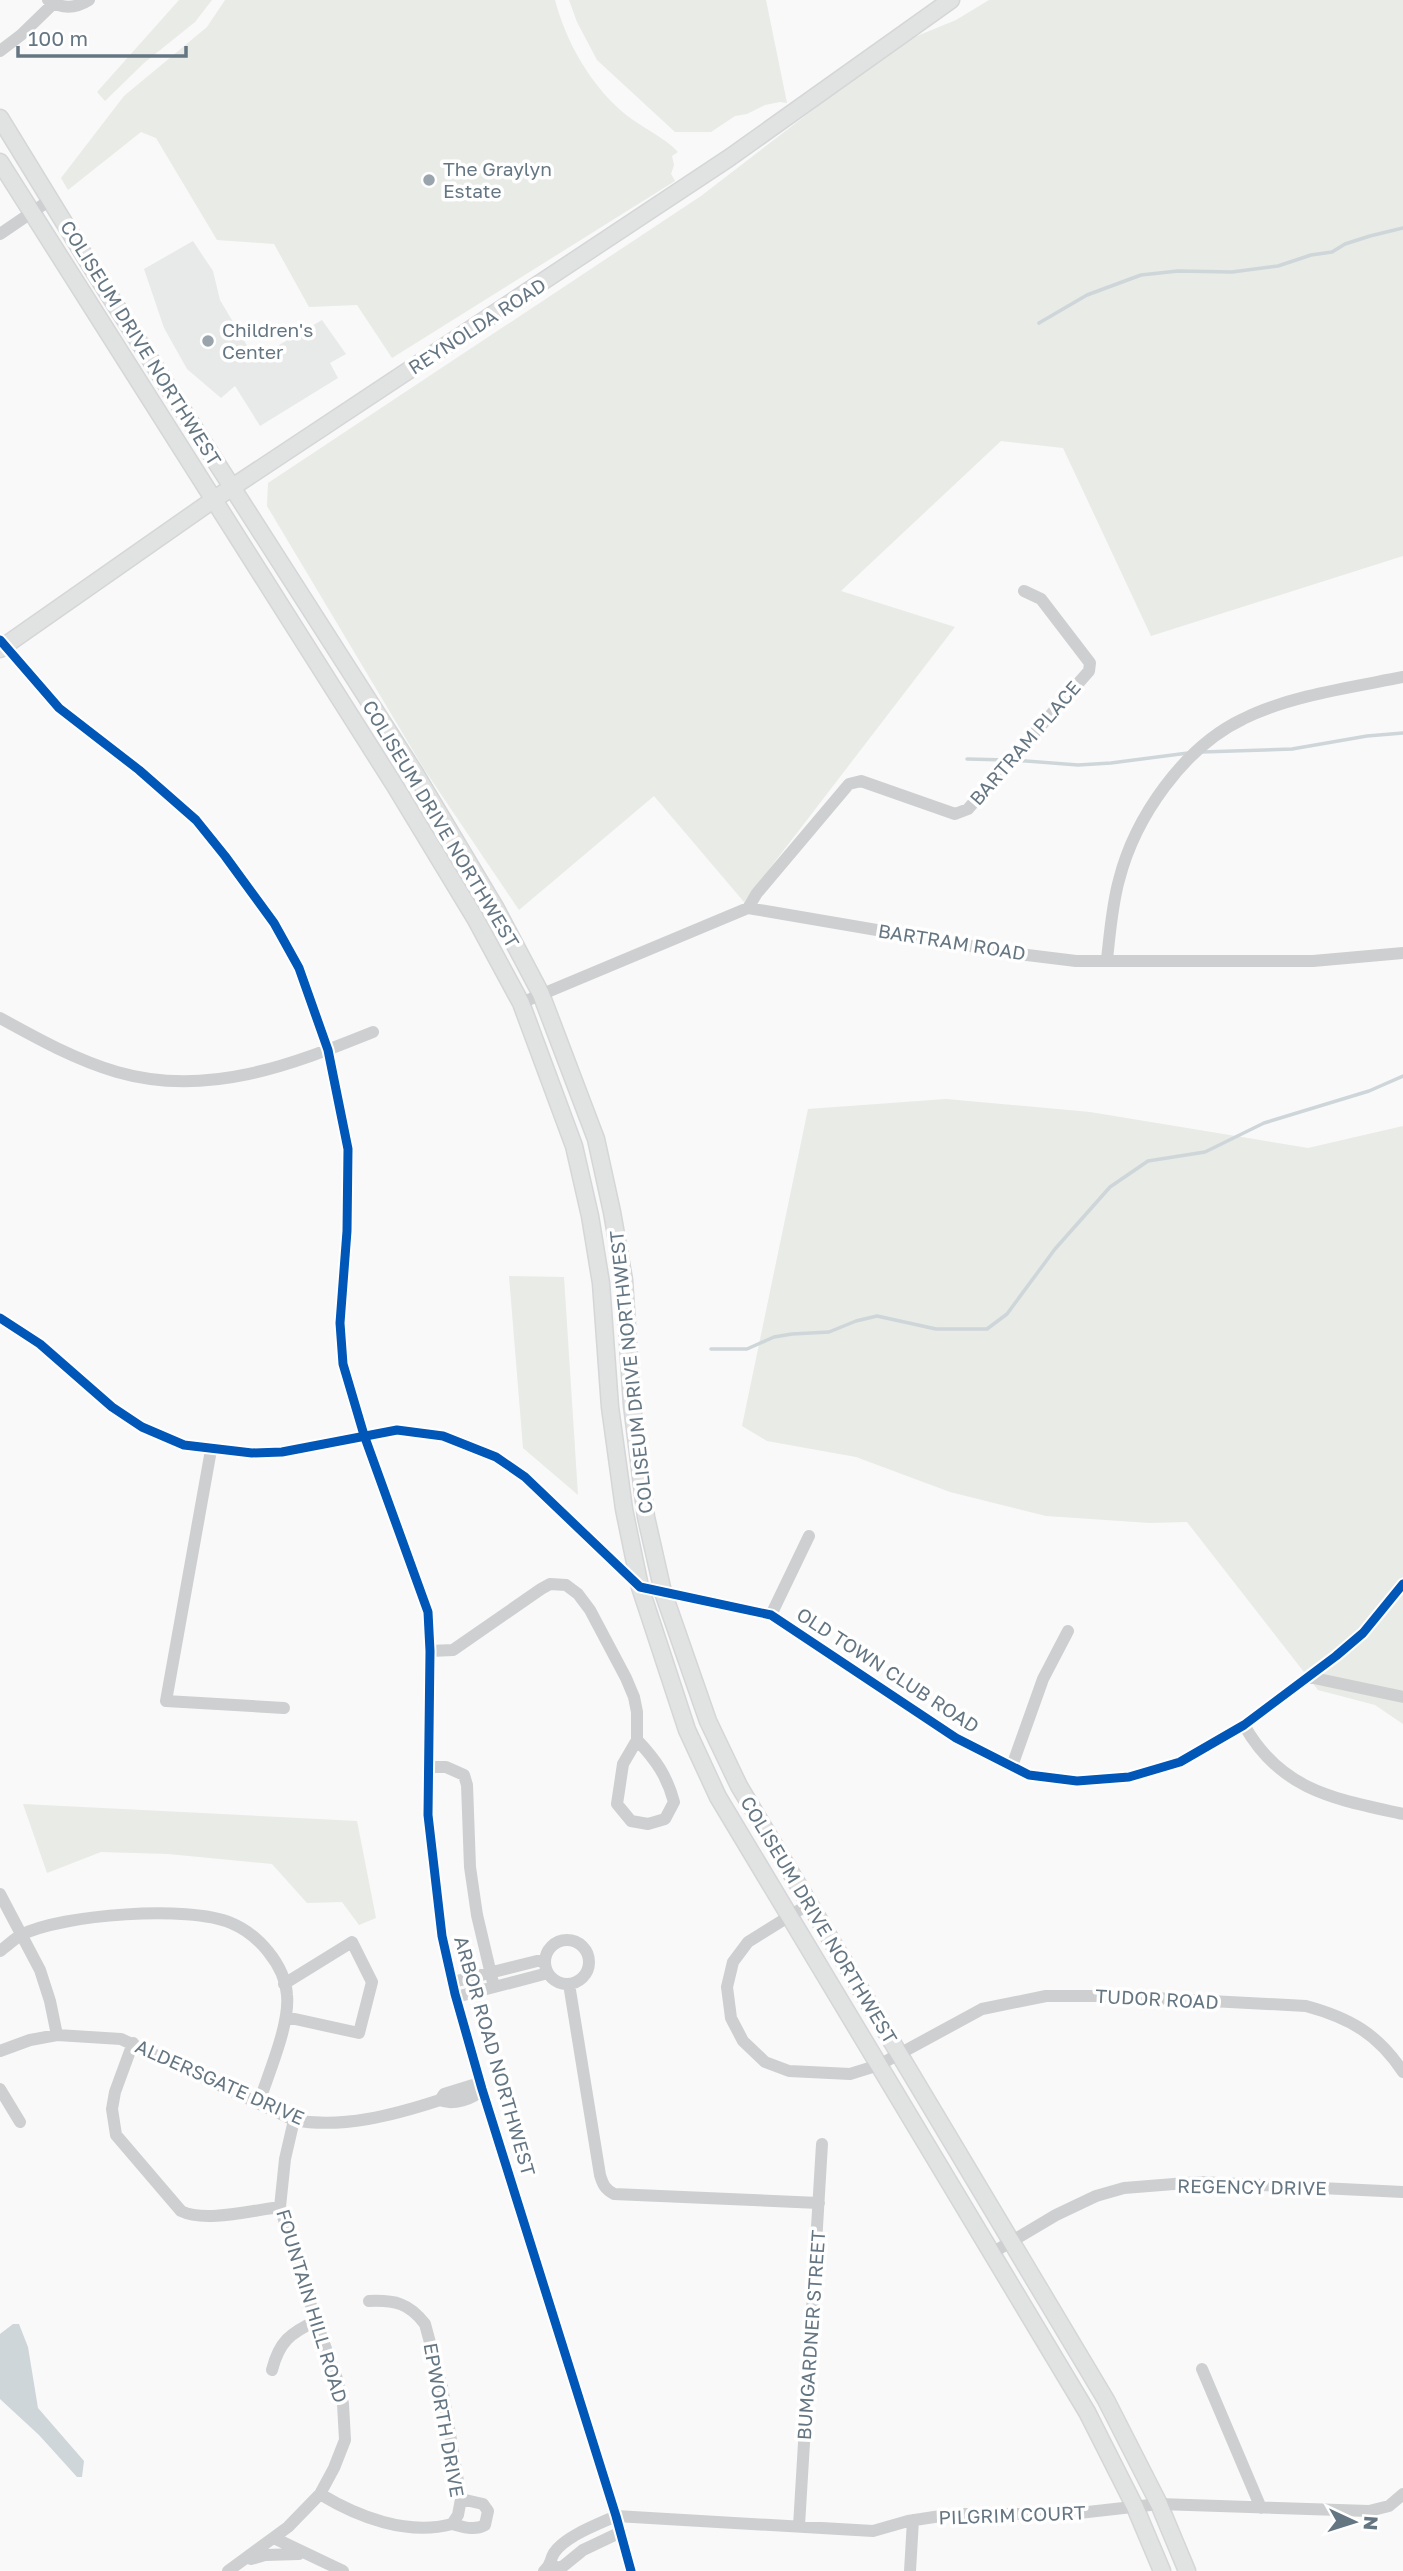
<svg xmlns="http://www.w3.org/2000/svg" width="1403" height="2571" viewBox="0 0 1403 2571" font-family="'Golos Text',sans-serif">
	<rect width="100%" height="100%" fill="#f9f9f9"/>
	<path fill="#e8e9e9" d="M193,241L213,271L220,300L255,359L322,320L346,354L330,363L338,378L260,426L235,386L221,398L187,369L164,328L144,269Z"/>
	<path fill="#e8ebe6" d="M179,0H212L195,22L144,63L105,101L97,92Z
		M225,0H555C566,42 591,86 625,114C642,128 663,136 678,152L672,156L674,165L671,174L675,181L392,358L357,305L309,307L274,244L217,240L156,138L141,132L68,190L61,178L124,96L207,27Z
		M569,0H766L787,103L780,102L765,105L747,114L735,116L711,132H675L597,60L577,22Z
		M989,0H1403V556L1151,636L1063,448L1001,441L841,591L955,627L744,902L654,796L519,910L424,769L267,506L268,483L701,196L900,43L956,20Z
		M946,1099L1090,1112L1308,1148L1403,1126V1724L1375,1705L1318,1690L1187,1522L1150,1523L1046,1516L950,1492L856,1457L767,1441L742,1426L808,1109Z
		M509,1276L564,1277L578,1495L523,1448Z
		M23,1804L357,1821L376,1918L359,1925L342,1902L307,1903L272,1864L168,1854L101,1852L47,1873Z"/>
	<path fill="#ced6d9" d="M13,2324H19L28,2347L38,2408L84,2461L82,2477H77L39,2435L0,2399V2334Z"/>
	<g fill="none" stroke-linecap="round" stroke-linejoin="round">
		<path stroke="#ced6d9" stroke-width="3.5" d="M1039,323L1087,295L1141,275L1178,271L1232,272L1278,266L1311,255L1332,252L1345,244L1370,236L1403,228
			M1202,752L1292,749L1367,736L1403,733
			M967,759L1007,760
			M1014,760L1078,765L1111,763L1188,753
			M711,1349H747L774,1337L792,1334L829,1332L856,1321L877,1316L936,1329H987L1007,1314L1055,1249L1110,1187L1148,1161L1205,1152L1264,1123L1369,1091L1403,1076"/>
		<g stroke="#d5d6d7" stroke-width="19">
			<path id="major" d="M0,118L95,273L415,773L495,907L541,994L596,1139L612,1212L624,1280L632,1405L646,1517L663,1592L708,1721L739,1786L1106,2400L1159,2504L1187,2571
				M0,162L395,786L475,918L521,1003L574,1146L590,1216L601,1283L610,1407L624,1509L640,1587L687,1730L718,1797L1087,2412L1135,2507L1162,2571
				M0,649L213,500L729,158L951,0"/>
		</g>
		<path stroke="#cecfd0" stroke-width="12" d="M48,0C62,9 75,9 89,0
			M0,51L21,35L53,4
			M0,234L50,200
			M0,640L59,708L139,770L196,820L225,856L274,923L299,968L328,1050L348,1149L347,1231L340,1323L343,1364L364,1435L428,1612L430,1651L428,1815L442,1936L455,1994L482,2089L616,2516L631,2571
			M748,908L757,893L849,784L861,781L955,814L968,809L1089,671L1090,663L1041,599L1024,591
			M1107,959C1110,933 1112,905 1119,880C1135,817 1184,747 1243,719C1288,696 1353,687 1403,677
			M521,1003L748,908L1011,953L1076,961H1313L1403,953
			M0,1018C38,1039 76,1060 117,1072C207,1098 291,1065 373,1032
			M0,1318L40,1344L112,1407L142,1427L184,1445L252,1453L282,1452L397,1430L443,1436L496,1457L525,1477L640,1587L771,1615L956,1738L1029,1775L1077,1781L1129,1777L1180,1762L1244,1725L1336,1656L1363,1633L1403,1584
			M211,1450L166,1701L284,1708
			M771,1615L809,1536
			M430,1651L453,1650L541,1589L550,1584L566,1585L578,1594L590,1610L626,1678L634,1697L637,1712V1740
			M1309,1677L1403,1697
			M1244,1725C1281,1791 1335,1799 1403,1814
			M637,1740C656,1760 667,1776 674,1802L665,1819L648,1824L631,1821L617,1804L623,1764Z
			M1012,1766L1043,1679L1068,1631
			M428,1767H446L464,1775L467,1785L470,1867L477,1915L494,1987
			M0,1894L40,1970L50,2001L57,2035
			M809,1904L748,1942L733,1962L727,1987L731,2018L743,2041L765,2062L789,2071L850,2074L879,2065L982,2009L1046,1996H1116L1306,2006C1350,2018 1378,2034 1403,2072
			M545 1962a22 22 0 1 1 44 0a22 22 0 1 1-44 0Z
			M0,1951C7,1946 14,1939 21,1935C62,1914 189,1905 231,1923C258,1934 285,1965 287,1995C290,2025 268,2074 259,2103
			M453,1982L545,1959
			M284,1984L352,1942L372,1982L359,2033L286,2017
			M569,1984L600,2175C603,2185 605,2189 614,2194L819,2203
			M456,1997L548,1973
			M133,2043L115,2092L112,2109L116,2135L181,2211C205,2223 253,2210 280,2207
			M0,2051L30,2040L57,2035L121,2039L294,2120C342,2129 394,2115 440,2100C452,2106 474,2099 482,2089L473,2085L444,2094L440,2100
			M0,2089L20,2122
			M992,2253L1056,2215L1096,2196L1124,2188L1199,2182L1403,2192
			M1202,2369L1261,2508
			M272,2370C279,2342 290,2333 316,2321
			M320,2494C358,2517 407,2536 452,2524L458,2515L461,2499L442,2387L425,2324C409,2303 395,2300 369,2301
			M452,2524C464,2527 474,2531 485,2525L488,2511L483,2504L461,2499
			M799,2526L822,2144
			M274,2538L343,2571
			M251,2559L265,2555L299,2554
			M551,2566L561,2568L583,2550L621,2532
			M228,2571L288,2527L320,2494L334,2468L345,2440L343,2404L337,2379L316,2321L280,2207L285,2159L294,2120
			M544,2571C552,2565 549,2561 554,2553C565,2536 599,2524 616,2516L873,2531L908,2521L954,2514H1070L1159,2504L1369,2511L1389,2506L1403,2494
			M910,2571L913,2520"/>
		<use href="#major" stroke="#e1e2e2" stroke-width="16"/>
		<g stroke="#fff" stroke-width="13">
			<path id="cycleway" d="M0,640L59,708L139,770L196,820L225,856L274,923L299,968L328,1050L348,1149L347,1231L340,1323L343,1364L364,1435L428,1612L430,1651L428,1815L442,1936L455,1994L482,2089L616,2516L631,2571
				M0,1318L40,1344L112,1407L142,1427L184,1445L252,1453L282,1452L397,1430L443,1436L496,1457L525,1477L640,1587L771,1615L956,1738L1029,1775L1077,1781L1129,1777L1180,1762L1244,1725L1336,1656L1363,1633L1403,1584"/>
		</g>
		<use href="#cycleway" stroke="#0057b8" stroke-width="9"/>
	</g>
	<g fill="#99a4ac" stroke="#fff" stroke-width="2.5">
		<circle cx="429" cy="180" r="7"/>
		<circle cx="208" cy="341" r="7"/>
	</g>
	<g text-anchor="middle" stroke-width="7" stroke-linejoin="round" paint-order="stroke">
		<g font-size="19" fill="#657683" stroke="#fff" text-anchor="start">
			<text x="443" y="176">The Graylyn<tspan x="443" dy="22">Estate</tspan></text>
			<text x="222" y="337">Children's<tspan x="222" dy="22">Center</tspan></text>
		</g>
		<g font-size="19" fill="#657683" stroke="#fff">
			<text transform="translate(477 326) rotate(-33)" y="7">REYNOLDA ROAD</text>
			<text transform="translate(141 343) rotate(58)" y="7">COLISEUM DRIVE NORTHWEST</text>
			<text transform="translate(1025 743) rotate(-49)" y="7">BARTRAM PLACE</text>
			<text transform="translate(441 824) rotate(59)" y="7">COLISEUM DRIVE NORTHWEST</text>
			<text transform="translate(952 942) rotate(9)" y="7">BARTRAM ROAD</text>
			<text transform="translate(631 1372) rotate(-96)" y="7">COLISEUM DRIVE NORTHWEST</text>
			<text transform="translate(888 1670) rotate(33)" y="7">OLD TOWN CLUB ROAD</text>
			<text transform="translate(819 1920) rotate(59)" y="7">COLISEUM DRIVE NORTHWEST</text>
			<text transform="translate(1157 1999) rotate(3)" y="7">TUDOR ROAD</text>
			<text transform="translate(495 2056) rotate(74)" y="7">ARBOR ROAD NORTHWEST</text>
			<text transform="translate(220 2082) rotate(24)" y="7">ALDERSGATE DRIVE</text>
			<text transform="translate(1252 2187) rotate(1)" y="7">REGENCY DRIVE</text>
			<text transform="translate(312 2306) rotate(73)" y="7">FOUNTAIN HILL ROAD</text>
			<text transform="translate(811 2335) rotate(-86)" y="7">BUMGARDNER STREET</text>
			<text transform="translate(444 2420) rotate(80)" y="7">EPWORTH DRIVE</text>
			<text transform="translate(1012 2515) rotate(-2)" y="7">PILGRIM COURT</text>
		</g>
	</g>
	<g transform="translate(1354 2522) rotate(94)" stroke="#ffffff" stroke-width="5" paint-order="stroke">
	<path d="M0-5L12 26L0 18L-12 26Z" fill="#657683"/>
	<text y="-10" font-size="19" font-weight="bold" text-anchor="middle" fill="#657683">N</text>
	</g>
	<path d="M18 46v10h168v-10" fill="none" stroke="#657683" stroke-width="3.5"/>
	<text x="28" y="46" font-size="21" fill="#657683" stroke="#ffffff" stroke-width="5" paint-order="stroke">100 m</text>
</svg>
